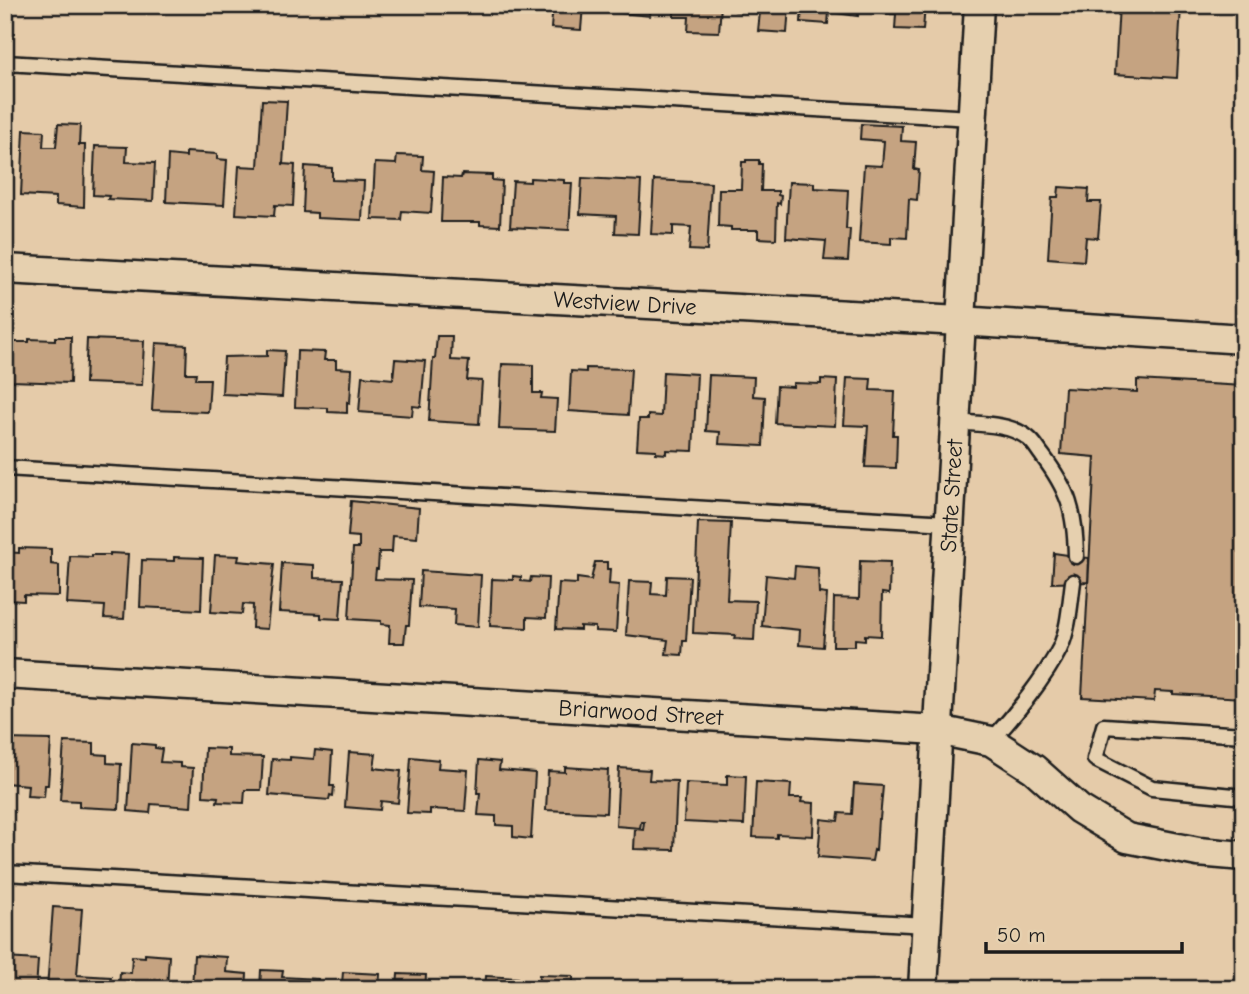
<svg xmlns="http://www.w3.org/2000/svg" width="1249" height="994" viewBox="0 0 1249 994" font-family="'Comic Neue',sans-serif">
	<rect width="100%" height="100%" fill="#e5cba9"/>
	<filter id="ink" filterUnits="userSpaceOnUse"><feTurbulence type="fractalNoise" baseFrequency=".0143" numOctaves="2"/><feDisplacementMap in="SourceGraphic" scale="14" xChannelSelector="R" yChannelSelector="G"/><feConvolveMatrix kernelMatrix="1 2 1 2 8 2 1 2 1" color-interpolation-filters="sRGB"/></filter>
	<g filter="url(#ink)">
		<path fill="#c5a381" stroke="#1c1c1c" stroke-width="2" d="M451,5H513L512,10Z
			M553,5H583L581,30L551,28Z
			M591,5H651L650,16L591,10Z
			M674,5H721L719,32L688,31L689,17H674Z
			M735,5H789L787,33L758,31L760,12L735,11Z
			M802,5H859L858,16L829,12L828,24L801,22Z
			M866,5H925L923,30L895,29L896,14L866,12Z
			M1119,5H1181L1177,78L1115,74Z
			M262,100L287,101L283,164L295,165L293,206L275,205L274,216L236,214L239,166L258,167Z
			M58,124L80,125L79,145H85L84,207L56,205V197L21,195L24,130L44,131L43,147H56Z
			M861,124L902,126L901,141L916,142L914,169L919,170L917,200L909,199L907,238L891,237V244L859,242L864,165L882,166L884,141L860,139Z
			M5,142H12L10,195H5Z
			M95,146L127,147L126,162L155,163L153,201L108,199L109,196L93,195Z
			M186,152L217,154V159L227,160L224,205L166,202L168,155L186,157Z
			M397,155L423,156L422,170L434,171L431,213L402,211L401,220L372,219L375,163L396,164Z
			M746,160H759V164H762L761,191H778V195L781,196L780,204L777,203L776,239L758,238V230H731V227L718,226L719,189H741L742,162H746Z
			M305,166L332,168V180L364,181L362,220L317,218V213L303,212Z
			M462,174L492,175V180L502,181L500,226L480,225V222H441L443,177L461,178Z
			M530,178L564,180V183H572L569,230L510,227L513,181L530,182Z
			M582,178L641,181L638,234L615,233L616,216L580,214Z
			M654,180L711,183L707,251L689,250L691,227L673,226V235L651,234Z
			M789,182L814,183V188L848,190L846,229H850L848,261L824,260L826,241L786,238Z
			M1059,187L1089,189L1088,202H1101L1098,238L1086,237L1084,261L1048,258L1052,197H1058Z
			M437,336H452L451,360L469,361L467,380L482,381L479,424L429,421L433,359H435Z
			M55,337H71L70,383L11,381L12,342H29V339L55,340Z
			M87,339L144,341L142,385L85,383Z
			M156,343L187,345L186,373H196L195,379H210L208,412L152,410Z
			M267,350L285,351L282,397L222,394L224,357L267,356Z
			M297,351L325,352L324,360H336V368L352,369L350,403L347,402V413L328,412V408L295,407Z
			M395,359L425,361L421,407L413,406L412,416L359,412L362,376L393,379Z
			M502,364L533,365V393H542L541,398L557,399L555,431L499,429Z
			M586,368L631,369L628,415L569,411L571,371L586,372Z
			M663,372L697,374L693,451L666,450V454L656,453V450L637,449L639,419H648V415L661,416Z
			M709,375L754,377L753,396L765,397L763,446L719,444L720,432L706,431Z
			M847,378L871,379L870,390L895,391L893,435H897L896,468L865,467L868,426L844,425Z
			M821,379L837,380L835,426L775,423L777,386L793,387V383L821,384Z
			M1137,380L1244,386V698L1173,694V692L1155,691L1154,701L1082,697L1095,457L1061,454L1065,388L1137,392Z
			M351,501L419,508L417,538L393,536L392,552H379L378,569H376L375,579L412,580L409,625H406L404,643H389L390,625L381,624V621L349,619L353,548H359V537L348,536Z
			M698,522L731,523L727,600L756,601L754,640L734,639L735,635L693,633Z
			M19,548L51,549V564L59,565V596L24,595V601L5,600V552L19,553Z
			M110,553L128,554L124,619L104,618L105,606L67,604L70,556L92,557V555H110Z
			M1054,553L1089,558L1088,582L1052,583Z
			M215,555L239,556L238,561L274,564L267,629L252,628L253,605L243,604L242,614L211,612Z
			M174,557L203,558L201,610L140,607L142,560L174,561Z
			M860,561L890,562L889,594L882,593L881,636L865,635V640L855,639V646H833L834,598L859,599Z
			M595,562H607V569H610L609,584L619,585L616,632L595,631V627L580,626V630L556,629L559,583L577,584V578L591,580Z
			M282,563L314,565V578L343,579L340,619L321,618V614L279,612Z
			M795,566L818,568L819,593L827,594L823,647L799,645L800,630L762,626L766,575L794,578Z
			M421,571L481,575L478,627L454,625L455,609L419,607Z
			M513,576L521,577V581L530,582L531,577L548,578L546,618L527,617V628L490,626L492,579L513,580Z
			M667,576L690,577L686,641H683L682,655L666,654L668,640L626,635L629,581L652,582L651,594L666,595Z
			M5,739L51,740L48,785H45L44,797L27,796L28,785L5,783Z
			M64,742L94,743V754L107,755V763L121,764L119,809L79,807V801L60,800Z
			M132,743L155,745V748L162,749L160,762L180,763V767L193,768L191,807L151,804L150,813L128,811Z
			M205,748L229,749V756L263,757L261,790H245L244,803L217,802L218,797L203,796Z
			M315,750L332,752L330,786H334L333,796L330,795L329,800L269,795L272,759L290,760V757L314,759Z
			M349,752L376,754L374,768L401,771L398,803L381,801L380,810L345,807Z
			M411,757L439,760L438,768L468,770L465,811L430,809V814L407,813Z
			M479,760L500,762L499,770L535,773L531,839L513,837V826L496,825V816L478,815L480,793H477Z
			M565,767L608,770L606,813L546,810L548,771L565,772Z
			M619,768L650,770L649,780L677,781L674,850L634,849L635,829L643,830L644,822H641L640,828L616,826Z
			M727,775L746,776L744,825L684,822L686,783L727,785Z
			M756,782L791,784L790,798H802L801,802L814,803L813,836L777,834V838L753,837Z
			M854,784L883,786L880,819H878L876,851L874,850L872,861L818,857L821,819L838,821L839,813L852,814Z
			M53,907L82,909L77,975L111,977L110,989H47Z
			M145,954L169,956L167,988L175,989H119L120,972L131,973L132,956L145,957Z
			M194,955L227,957L226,972L247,974L246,989H192Z
			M5,958L38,960L36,989H5Z
			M261,970L283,971L282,977L318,979V989H260Z
			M343,972L380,974L379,989H327L328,983L342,984Z
			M398,974L426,975L425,989H397Z
			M539,975L573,976V985L577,986V989H538Z
			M486,976L517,978L516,986L525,987V989H485Z
			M1073,980L1094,981V989H1073Z"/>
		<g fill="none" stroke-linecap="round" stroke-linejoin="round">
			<g stroke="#1c1c1c" stroke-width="19">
				<path id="service" d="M5,63L972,118
					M955,422C977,424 1010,423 1028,438C1034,442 1038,450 1042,455C1069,491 1075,511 1076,556
					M5,468L949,523
					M1244,735L1104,726L1095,759L1152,788L1244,797
					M991,741C1014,716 1045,678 1060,648C1069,628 1070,603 1073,582
					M5,873L927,925"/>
			</g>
			<g stroke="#1c1c1c" stroke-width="33">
				<g id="minor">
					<path id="s1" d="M5,269L960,321L1244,339"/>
					<path id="s2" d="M5,674L938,730L991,741L1034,769L1079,809L1127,838L1198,852L1244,856"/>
					<path id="s3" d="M923,989L979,5"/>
				</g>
			</g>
			<use href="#service" stroke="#e6d0af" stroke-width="14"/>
			<use href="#minor" stroke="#e6d0af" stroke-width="28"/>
		</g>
	</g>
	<g text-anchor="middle" stroke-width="7" stroke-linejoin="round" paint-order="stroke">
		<g font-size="23" fill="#1c1c1c" stroke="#e6d0af">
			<text dy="8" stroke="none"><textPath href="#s1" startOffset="621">Westview Drive</textPath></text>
			<text dy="8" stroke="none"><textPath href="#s3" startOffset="494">State Street</textPath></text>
			<text dy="8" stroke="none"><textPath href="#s2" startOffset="637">Briarwood Street</textPath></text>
		</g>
	</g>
	<rect width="1249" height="994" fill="none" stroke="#e6d0af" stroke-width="28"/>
	<rect x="14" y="14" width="1221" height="966" fill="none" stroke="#1c1c1c" stroke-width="2.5" filter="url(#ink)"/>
	<path d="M986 942v10h196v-10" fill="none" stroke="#1c1c1c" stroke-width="3.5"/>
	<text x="997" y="942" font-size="21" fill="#1c1c1c" stroke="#e6d0af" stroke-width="5" paint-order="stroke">50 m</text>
</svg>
